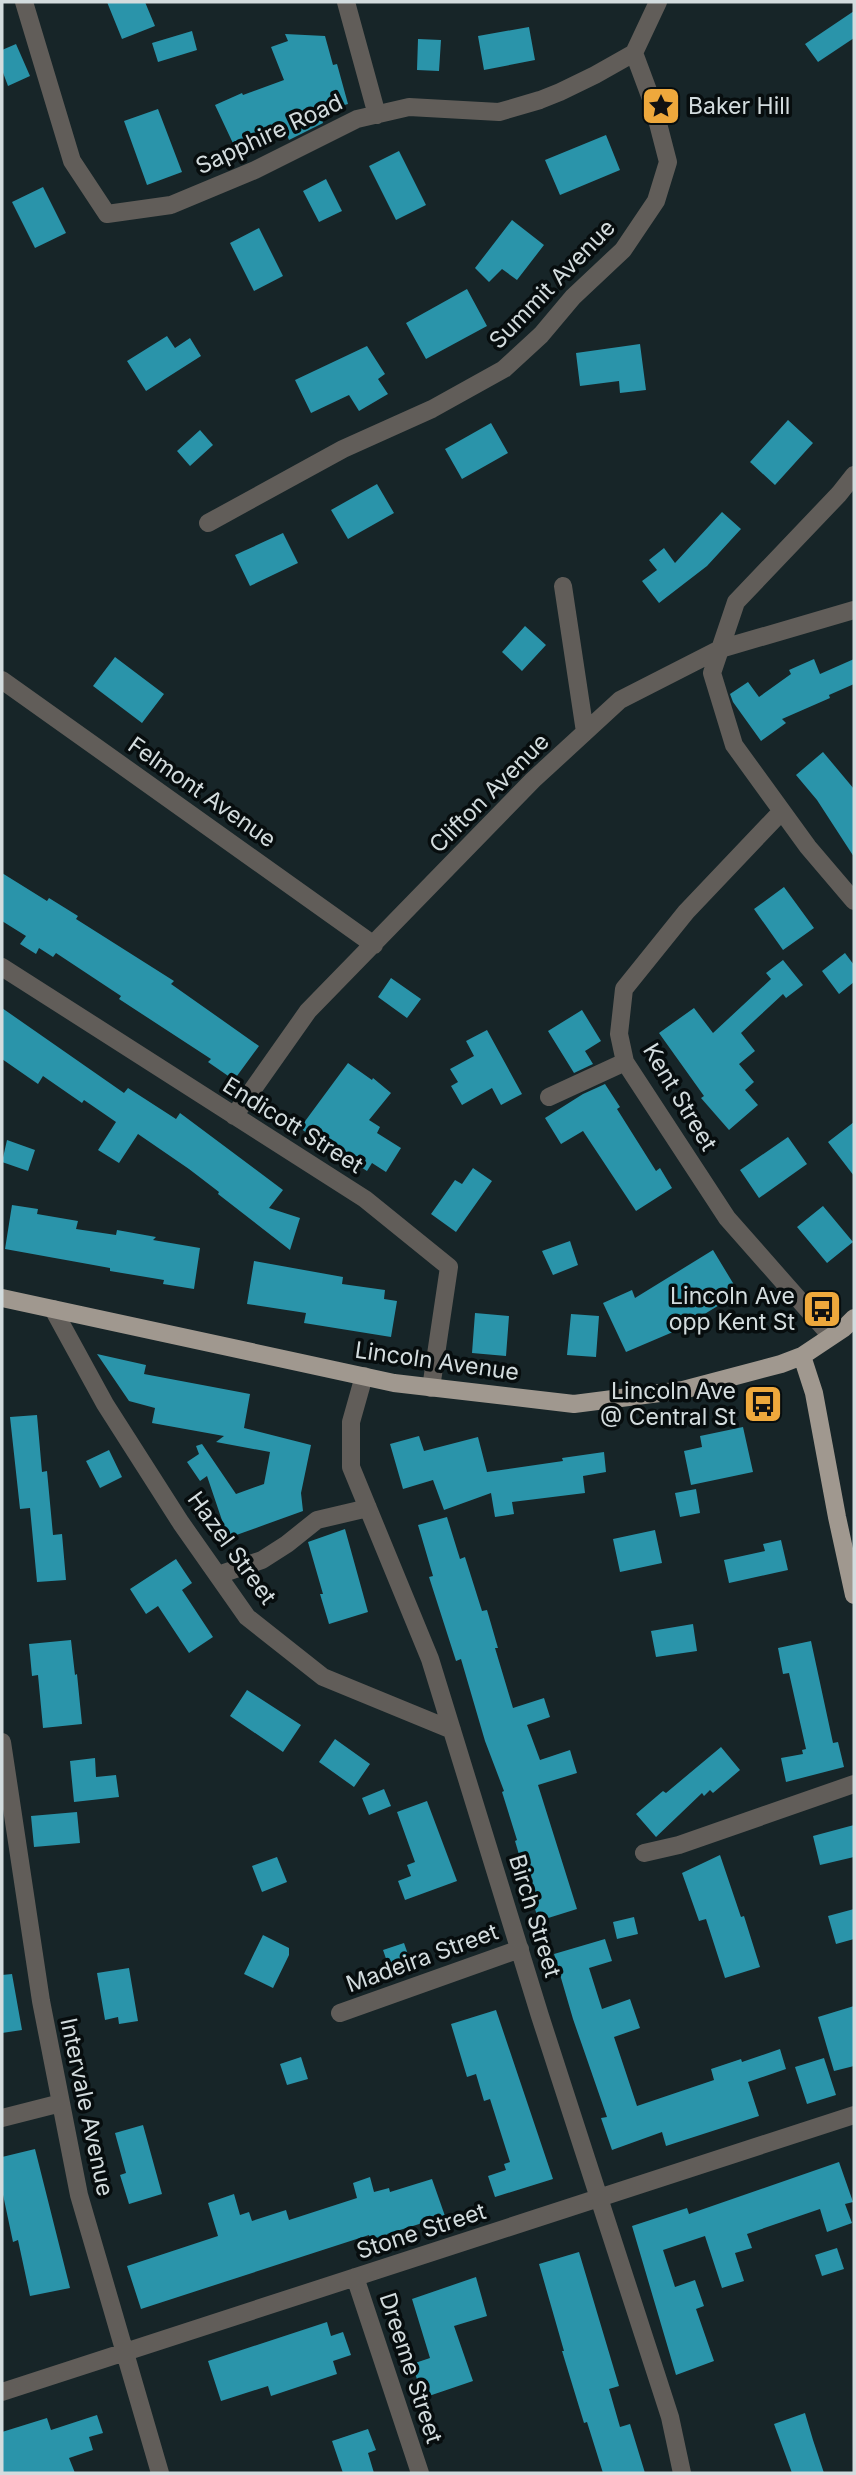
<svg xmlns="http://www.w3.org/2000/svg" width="856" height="2475" viewBox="0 0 856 2475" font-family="Inter,sans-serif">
	<rect width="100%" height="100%" fill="#172528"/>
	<path fill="#2a94aa" d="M107,2H145L155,26L122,39Z
		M854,11V38L818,62L805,44Z
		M529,27L535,60L484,70L478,36Z
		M192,31L197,50L158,62L152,43Z
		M285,34L325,36L333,65L337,64L348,104L320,112L323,123L289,140L286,133L238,154L215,105L242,93L243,95L284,80L271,47L288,41Z
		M418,39L441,40L439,71L417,70Z
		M16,44L30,76L8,86L2,70V50Z
		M158,109L182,172L147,185L124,121Z
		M606,135L620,170L560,195L545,160Z
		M399,151L426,205L396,220L369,166Z
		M326,179L342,211L319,222L303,191Z
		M43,187L66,233L35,248L12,202Z
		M512,220L544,245L517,280L502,269L489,282L475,268Z
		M259,228L283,276L254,291L230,243Z
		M467,289L487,326L426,359L406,323Z
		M167,336L175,348L190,338L201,356L146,391L127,361Z
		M640,344L646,390L620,393L619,381L580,386L576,353Z
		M367,346L385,374L378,379L388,394L359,411L349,395L311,413L295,380Z
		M788,420L813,443L775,485L750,462Z
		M491,423L508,453L462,479L445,449Z
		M200,430L213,445L190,466L177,451Z
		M377,484L394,513L348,539L331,510Z
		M722,512L741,529L707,566L659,603L642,581L657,570L649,560L664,548L675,563Z
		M283,533L298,563L250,586L235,555Z
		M525,626L546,645L522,671L502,652Z
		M115,657L164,694L142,723L93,686Z
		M814,659L820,674L854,659V684L829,695L830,698L782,719L786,723L761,741L733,702L730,694L748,682L759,697L791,674L789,670Z
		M823,752L854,789V857L817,800L796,775Z
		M2,873L47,901L49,898L78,916L76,919L174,981L171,984L259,1046L234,1080L208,1062L211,1059L119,999L121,996L56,953L53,957L39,948L36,954L20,944L26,936L2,921Z
		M784,887L814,928L783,950L754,909Z
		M845,953L854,965V982L839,994L822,971Z
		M783,960L803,985L786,998L783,994L741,1033L755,1051L739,1064L754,1082L745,1090L758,1105L729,1130L701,1098L704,1096L659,1033L694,1008L713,1033L771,979L766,973Z
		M391,978L421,999L407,1018L378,997Z
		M2,1008L124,1093L128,1088L176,1119L180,1113L283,1190L269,1208L300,1218L290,1250L218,1194L219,1192L189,1169L138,1134L119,1163L98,1150L116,1122L84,1100L82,1103L43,1076L38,1084L2,1059Z
		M582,1010L601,1041L585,1051L593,1064L574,1073L548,1031Z
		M487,1030L522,1094L501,1105L492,1088L462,1105L451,1086L458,1082L450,1069L474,1056L466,1041Z
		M348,1063L372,1080L373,1078L391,1093L369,1120L380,1127L377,1133L401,1148L386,1172L372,1163L367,1171L320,1141L319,1142L300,1128Z
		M605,1084L620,1107L617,1109L656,1171L660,1168L672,1188L636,1211L583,1131L561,1144L545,1118L583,1094Z
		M854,1122V1176L828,1142Z
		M788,1137L807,1164L759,1198L740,1170Z
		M7,1140L35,1150L28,1171L2,1162Z
		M473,1168L492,1181L456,1232L431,1214L455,1180L462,1184Z
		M12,1205L38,1209L37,1214L78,1221L76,1229L116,1235L117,1230L156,1237L153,1240L200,1248L194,1289L163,1284L164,1280L110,1271V1268L5,1249Z
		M823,1206L853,1242L827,1263L797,1227Z
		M570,1241L578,1265L553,1275L542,1251Z
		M713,1250L739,1293L680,1329L626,1352L603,1303L632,1290L635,1298Z
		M254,1261L343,1277L342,1284L385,1290L384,1299L397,1301L391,1337L304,1323L306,1313L247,1304Z
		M475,1313L509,1316L506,1356L472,1353Z
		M571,1314L599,1316L596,1357L567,1355Z
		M97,1354L146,1365L144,1374L250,1394L244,1428L311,1445L301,1493L303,1511L228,1538L207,1476L200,1481L187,1462L199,1454L196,1446L202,1444L236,1494L264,1484L270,1452L216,1442L224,1436L152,1423L155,1408L129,1401Z
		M37,1415L42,1472L47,1471L53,1535L62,1534L66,1580L37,1582L30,1508L20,1509L10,1417Z
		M743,1427L753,1472L691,1485L684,1451L702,1447L700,1436Z
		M419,1436L424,1451L478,1437L487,1472L563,1461L562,1458L604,1452L606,1472L583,1476L585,1493L512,1502L514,1514L495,1517L491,1493L444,1510L433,1480L403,1489L390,1444Z
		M109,1450L122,1477L100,1488L86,1461Z
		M696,1489L700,1513L680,1517L675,1493Z
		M447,1517L460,1559L465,1557L482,1611L487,1610L498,1648H495L513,1708L544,1698L550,1717L527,1725L540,1760L570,1750L577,1773L538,1785L577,1909L545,1919V1917L538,1919L515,1841L517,1840L502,1792L504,1791L485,1741L461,1659L456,1661L429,1577L433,1576L418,1525Z
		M345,1529L368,1612L329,1624L320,1594H323L308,1542Z
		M655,1530L662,1563L620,1572L613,1539Z
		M781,1540L788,1570L729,1583L724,1560L765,1551L763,1544Z
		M176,1559L192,1583L182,1590L213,1637L189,1653L158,1606L146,1614L130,1589Z
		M693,1624L697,1651L656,1657L651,1631Z
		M71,1640L75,1675L77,1674L82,1724L43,1728L38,1675L32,1676L29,1644Z
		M811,1641L833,1743L838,1742L844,1767L786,1782L781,1758L803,1754L802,1750L806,1749L789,1673L783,1674L778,1648Z
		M247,1690L301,1725L283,1752L230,1716Z
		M335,1739L370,1764L354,1787L319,1762Z
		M721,1747L740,1770L713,1793L710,1790L704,1796L702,1793L656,1837L636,1814L663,1791L666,1793Z
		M95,1758L96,1777L116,1775L119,1797L74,1802L70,1761Z
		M384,1789L391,1806L369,1815L362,1798Z
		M427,1801L457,1881L405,1900L398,1881L411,1876L407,1865L415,1862L397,1812Z
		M77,1812L80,1843L34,1847L31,1816Z
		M854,1825V1857L820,1865L813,1836Z
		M720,1855L741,1917L744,1916L760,1967L725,1978L706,1919L699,1921L682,1873Z
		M277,1857L287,1882L262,1892L252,1866Z
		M854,1909V1939L836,1944L828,1916Z
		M634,1917L638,1934L617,1939L613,1922Z
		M263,1935L289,1948V1955L273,1988L244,1974Z
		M605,1939L612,1961L589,1968L602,2009L630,1999L640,2028L614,2037L637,2106L714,2080L711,2069L741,2059L742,2062L780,2049L786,2069L748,2082L759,2116L666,2146L662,2132L612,2150L601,2118L607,2117L573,2019L554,1954Z
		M404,1943L411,1963L390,1970L383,1950Z
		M129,1968L138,2021L119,2024L118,2017L105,2020L97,1973Z
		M12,1974L22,2030L2,2033V1975Z
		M854,2006V2066L834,2071L818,2017Z
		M496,2010L553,2179L495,2197L488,2176L506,2170L504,2164L510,2162L490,2099L484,2101L476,2074L467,2077L451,2024Z
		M301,2057L308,2079L287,2085L280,2064Z
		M824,2058L836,2095L807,2104L795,2067Z
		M143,2125L162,2194L129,2204L120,2175L126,2173L115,2133Z
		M35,2149L70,2288L30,2296L18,2240L13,2242L2,2190V2157Z
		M839,2162L853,2202L845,2204L852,2223L827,2232L820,2209L747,2234L752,2248L735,2253L744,2281L722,2288L705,2236L663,2250L675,2287L695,2280L704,2306L696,2309L714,2361L676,2375L632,2226L687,2208L689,2214Z
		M370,2177L374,2192L389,2188L390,2192L432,2179L445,2216L387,2234L390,2242L373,2247L369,2235L141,2309L127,2266L218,2236L208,2203L234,2194L240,2215L249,2212L252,2221L286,2210L289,2220L357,2198L353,2183Z
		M837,2248L844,2269L822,2276L815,2255Z
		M579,2252L619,2386L609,2389L620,2427L630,2424L645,2473H603L587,2422L584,2423L562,2351H564L539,2264Z
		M476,2277L487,2316L454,2326L473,2381L423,2398L412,2364L430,2358L412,2299Z
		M327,2322L331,2336L343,2332L351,2355L333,2361L337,2374L271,2396L268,2386L221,2401L208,2361Z
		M805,2413L813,2440L824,2473H792L774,2424Z
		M97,2415L103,2433L89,2437L93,2450L69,2458L75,2473H2V2432L47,2418L51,2430Z
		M368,2429L376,2450L368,2453L374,2473H343L332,2441Z"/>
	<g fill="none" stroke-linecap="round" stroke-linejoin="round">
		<path stroke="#615d59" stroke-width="18" d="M24,2L72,161L107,214L171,205L255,170L357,119L409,107L499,112L540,100L560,92L595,75L634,53
			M346,2L377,115
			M854,475L839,494L736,602L712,673L734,745L808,847L854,901
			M208,523L343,449L432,409L504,369L541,335L573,297L623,250L656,201L668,162L653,104L634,53L658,2
			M563,586L585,732
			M2,680L374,945
			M782,811L686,912L624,989L619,1034L625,1062L727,1218L831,1336
			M2,967L365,1199L449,1267L431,1388
			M549,1097L625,1062
			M234,1116L308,1011L533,780L620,700L720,649L854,610
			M53,1309L105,1404L181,1523L247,1617L323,1677L452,1730
			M364,1376L351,1422V1467L430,1659L540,2016L670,2417L682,2473
			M218,1575L262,1560L287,1544L317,1520L368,1508
			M2,1742L41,2001L79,2195L160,2473
			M644,1853L679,1845L854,1784
			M340,2013L520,1949
			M2,2118L61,2103
			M355,2277L420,2473
			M2,2392L854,2115"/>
		<path stroke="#a0988f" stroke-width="18" d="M2,1298L394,1383L574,1404L683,1390L781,1364L802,1356L844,1328L854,1318
			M802,1356L814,1393L837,1517L854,1595"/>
	</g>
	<defs>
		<g id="sight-square" transform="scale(2.0125)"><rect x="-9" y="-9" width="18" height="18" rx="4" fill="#eea83c" stroke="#070d0e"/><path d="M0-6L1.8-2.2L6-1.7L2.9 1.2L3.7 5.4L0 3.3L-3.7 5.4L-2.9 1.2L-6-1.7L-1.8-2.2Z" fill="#111"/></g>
		<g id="bus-square" transform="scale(2.0125)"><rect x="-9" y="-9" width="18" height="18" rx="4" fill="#eea83c" stroke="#070d0e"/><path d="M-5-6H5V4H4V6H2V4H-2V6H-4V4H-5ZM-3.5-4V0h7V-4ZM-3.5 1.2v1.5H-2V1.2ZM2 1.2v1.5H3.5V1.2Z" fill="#111"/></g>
	</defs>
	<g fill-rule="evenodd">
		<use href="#sight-square" x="661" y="106"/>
		<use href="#bus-square" x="822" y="1309"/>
		<use href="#bus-square" x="763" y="1404"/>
	</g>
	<g text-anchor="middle" stroke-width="7" stroke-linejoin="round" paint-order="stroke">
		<g font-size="23" fill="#d3dcde" stroke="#070d0e" text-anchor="end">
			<text x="688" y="114" text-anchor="start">Baker Hill</text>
			<text x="795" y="1304">Lincoln Ave<tspan x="795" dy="26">opp Kent St</tspan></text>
			<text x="736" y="1399">Lincoln Ave<tspan x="736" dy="26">@ Central St</tspan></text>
		</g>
		<g font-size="23" fill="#d3dcde" stroke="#070d0e">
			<text transform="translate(269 134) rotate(-25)" y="8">Sapphire Road</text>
			<text transform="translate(552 284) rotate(-46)" y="8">Summit Avenue</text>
			<text transform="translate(202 792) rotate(35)" y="8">Felmont Avenue</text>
			<text transform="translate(489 793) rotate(-45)" y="8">Clifton Avenue</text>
			<text transform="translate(680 1097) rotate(59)" y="8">Kent Street</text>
			<text transform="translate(293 1125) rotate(32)" y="8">Endicott Street</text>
			<text transform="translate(437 1361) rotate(8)" y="8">Lincoln Avenue</text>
			<text transform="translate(232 1548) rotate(54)" y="8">Hazel Street</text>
			<text transform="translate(535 1916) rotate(73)" y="8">Birch Street</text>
			<text transform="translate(422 1958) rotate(-20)" y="8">Madeira Street</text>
			<text transform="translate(87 2107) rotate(78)" y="8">Intervale Avenue</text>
			<text transform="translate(421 2231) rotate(-18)" y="8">Stone Street</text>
			<text transform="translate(411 2368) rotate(72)" y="8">Dreeme Street</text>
		</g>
	</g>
	<rect width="856" height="2475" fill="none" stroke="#d3dcde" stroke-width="7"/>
</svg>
